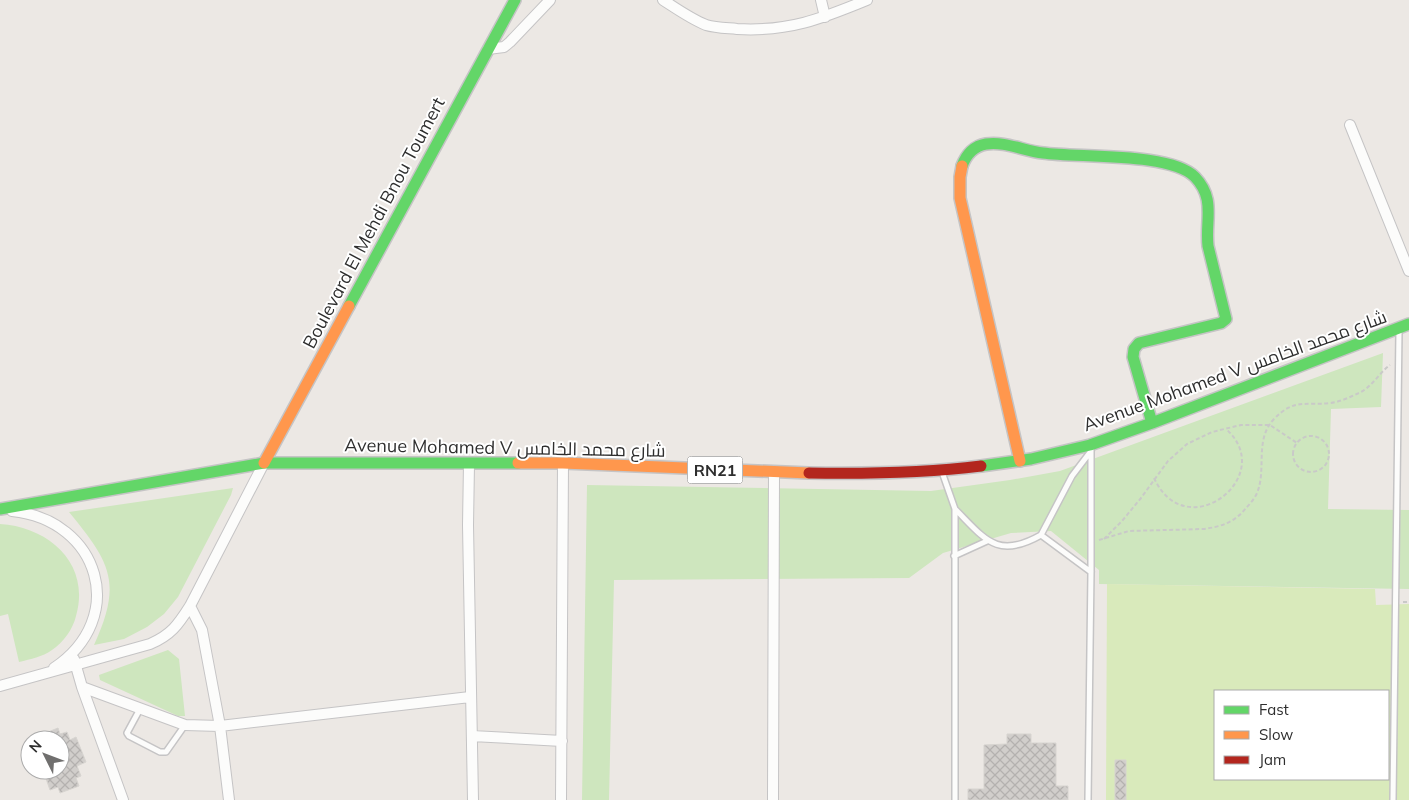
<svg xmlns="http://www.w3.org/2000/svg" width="1409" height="800" viewBox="0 0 1409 800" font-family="Mulish,Cairo,sans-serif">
	<defs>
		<pattern id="building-cross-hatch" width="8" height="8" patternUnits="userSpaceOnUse" patternTransform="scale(1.25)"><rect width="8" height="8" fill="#d1cecb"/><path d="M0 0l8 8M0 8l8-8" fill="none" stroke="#b4b1af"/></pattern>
	</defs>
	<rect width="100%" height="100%" fill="#ece8e4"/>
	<path fill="#cee6be" d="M1383,353L1381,407L1331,409L1328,509L1409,510V589L1099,584V570L1051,531L1011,533L943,553L909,578L614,580L609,800H582L587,485L931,491L1010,480L1060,471Z
		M233,488L231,495L178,597L164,614L147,627L124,639L94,645C123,582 110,562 69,512Z
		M0,524C49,527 91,564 76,616C73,629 63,643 52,650C42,657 31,659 19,662L8,614L0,616Z
		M168,650L179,659L185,716H178L100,680L99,675Z"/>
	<path fill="#d9eabb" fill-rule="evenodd" d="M1107,584L1375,589L1376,605L1409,604V800H1106ZM1215,691H1388V779H1215Z"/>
	<path fill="url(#building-cross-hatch)" stroke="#d7d4d0" d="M58,728L60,734L67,732L70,740L76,737L86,762L77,766L81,776L76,778L79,786L60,793L58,787L50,790L43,770H60V740H40L38,736Z
		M1007,734H1031V743H1056V786H1068V800H968V789H984V745L1007,744Z
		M1115,760H1126V800H1115Z"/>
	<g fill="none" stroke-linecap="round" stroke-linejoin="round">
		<g stroke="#c5c4c5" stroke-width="8">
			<path id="lane" d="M942,472L955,509V800
				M955,509C985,539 997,560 1041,535L1072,476L1091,451
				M1041,535L1091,572
				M954,556L987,541
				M140,709L127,733L129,736L160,752H166L185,725
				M1088,800L1091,572V446
				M1393,800L1399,331"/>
		</g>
		<g stroke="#c5c4c5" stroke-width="12">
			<path id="street" d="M663,0C677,9 691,19 706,25C716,28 727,28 737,29C788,32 821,19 867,0
				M821,0L825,17
				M488,49L504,47L510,42L550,0
				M1350,125L1409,271
				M469,464L468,525L473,800
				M12,511C100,520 129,618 54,668
				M190,606L202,630L220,726L229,800
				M74,659L82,687L123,800
				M0,686L150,644C171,635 178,625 190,606L264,463
				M82,687L185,725L220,726L470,697
				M472,736L562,741
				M561,800L563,463
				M773,800L774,473"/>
		</g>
		<g stroke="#c5c4c5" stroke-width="14">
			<path id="fast" d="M962,166C966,155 974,146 986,144C1005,141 1024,151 1043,153C1078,158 1171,152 1195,177C1216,199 1205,220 1208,246L1226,319L1221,323L1139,343L1134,349L1133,357L1152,423
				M349,306L515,0
				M981,466L1031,459L1090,445L1152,423L1409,324
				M0,509L264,463H518"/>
		</g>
		<g stroke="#c5c4c5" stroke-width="14">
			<path id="slow" d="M962,166L960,177V198L1020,461
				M264,463L349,306
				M518,463H563L809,473"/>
		</g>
		<g stroke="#c5c4c5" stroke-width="14">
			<path id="jam" d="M809,473C867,474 924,473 981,466"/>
		</g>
		<path stroke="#c9c9c8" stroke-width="2" stroke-dasharray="4 2.5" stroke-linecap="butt" d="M1293 454a18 18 0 1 1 36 0a18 18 0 1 1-36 0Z
			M1154,478C1186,548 1279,476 1226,429
			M1104,539L1122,521L1141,498L1168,461L1187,444L1212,432L1241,425H1270L1297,443
			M1099,540L1129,531L1203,529C1221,527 1235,522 1246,508C1250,504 1255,498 1257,493C1267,469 1254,440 1274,419C1294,398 1306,406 1330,403C1340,402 1350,397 1359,393C1372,387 1379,373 1390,365
			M1403,602H1409"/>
		<use href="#lane" stroke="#fcfcfb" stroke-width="5"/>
		<use href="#street" stroke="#fcfcfb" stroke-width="10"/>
		<use href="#fast" stroke="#63d668" stroke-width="11"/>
		<use href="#slow" stroke="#ff974d" stroke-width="11"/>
		<use href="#jam" stroke="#b3261e" stroke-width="11"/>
	</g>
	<g text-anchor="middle" stroke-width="4" stroke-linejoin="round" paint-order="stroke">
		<rect fill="#fff" stroke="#6d6d6d" stroke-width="1" x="687.5" y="456.5" width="55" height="27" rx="4"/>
		<g font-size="16" font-weight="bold" fill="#2e2e2e">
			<text x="715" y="476">RN21</text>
		</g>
		<g font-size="18" fill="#2e2e2e" stroke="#fff">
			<text transform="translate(374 223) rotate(-62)" y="6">Boulevard El Mehdi Bnou Toumert</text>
			<text transform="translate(1235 371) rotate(-20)" y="6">Avenue Mohamed V شارع محمد الخامس</text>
			<text transform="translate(505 448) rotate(1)" y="6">Avenue Mohamed V شارع محمد الخامس</text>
		</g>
	</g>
	<rect x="1214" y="690" width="175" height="90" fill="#ffffff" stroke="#ababab"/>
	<rect x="1224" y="706" width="25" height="8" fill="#63d668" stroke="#ababab"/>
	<text x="1259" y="715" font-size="15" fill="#2e2e2e">Fast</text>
	<rect x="1224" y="731" width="25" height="8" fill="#ff974d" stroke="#ababab"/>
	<text x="1259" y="740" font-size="15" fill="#2e2e2e">Slow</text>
	<rect x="1224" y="756" width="25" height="8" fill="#b3261e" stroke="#ababab"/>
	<text x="1259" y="765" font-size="15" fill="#2e2e2e">Jam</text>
	<g transform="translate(45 755) rotate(312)"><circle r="24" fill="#ffffff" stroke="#ababab"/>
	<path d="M0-4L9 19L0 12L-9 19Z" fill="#706f6e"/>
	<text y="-8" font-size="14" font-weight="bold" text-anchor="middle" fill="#2e2e2e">N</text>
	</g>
</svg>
